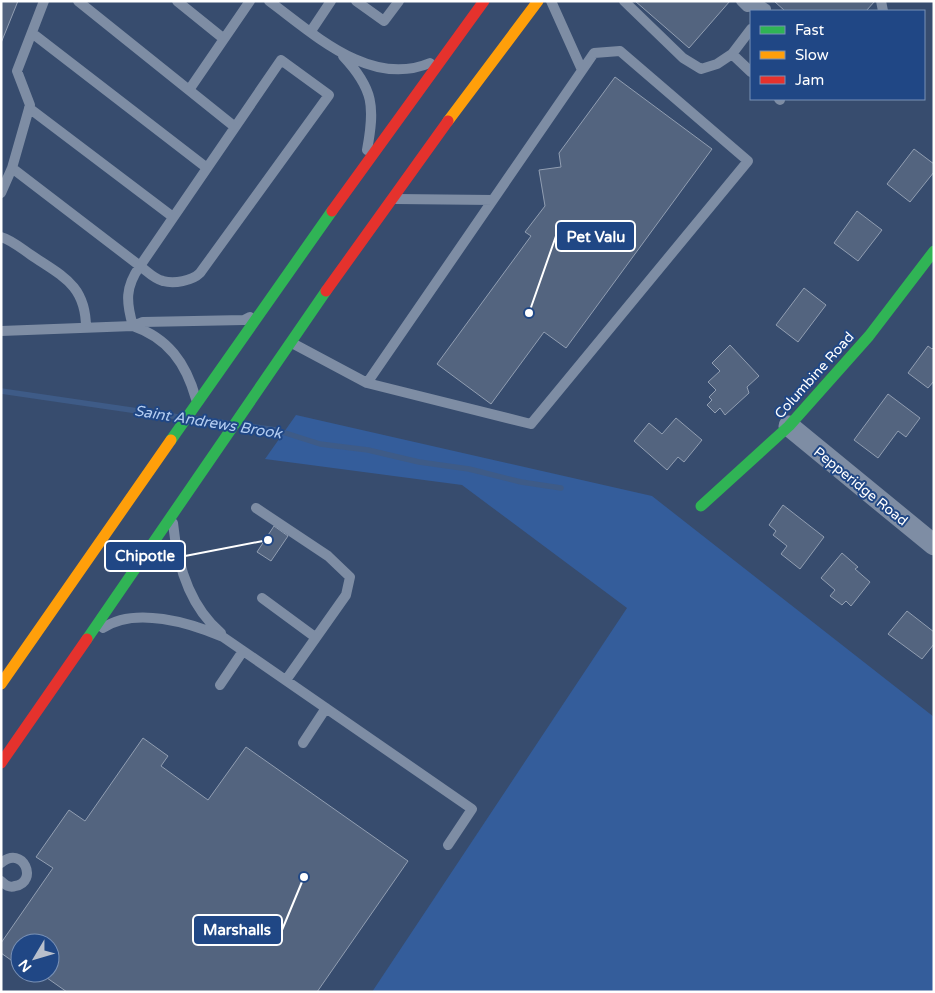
<svg xmlns="http://www.w3.org/2000/svg" width="935" height="993" viewBox="0 0 935 993" font-family="'Varela Round',sans-serif">
	<rect width="100%" height="100%" fill="#374c6e"/>
	<path fill="#345d9b" d="M296,415L652,496L934,717V992H372L627,608L462,485L265,459Z"/>
	<g fill="none" stroke-linecap="round" stroke-linejoin="round">
		<path stroke="#3e5b87" stroke-width="5.5" d="M1,391L179,417
			M196,419L226,423
			M243,425L276,430L320,444L368,450L419,462L469,469L521,482L561,488"/>
	</g>
	<path fill="#53647f" stroke="#919eb2" d="M1,1H18L1,43Z
		M635,1H730L689,48Z
		M774,1H875L866,11H785Z
		M615,77L712,149L566,348L544,332L491,404L437,364L531,236L525,232L545,206L539,170L561,167L559,153Z
		M914,149L934,164V172L910,202L887,184Z
		M857,211L882,230L858,261L834,243Z
		M804,288L826,305L798,342L776,325Z
		M730,345L759,376L747,387L749,393L725,415L720,408L715,413L707,405L712,400L709,397L716,390L708,382L720,371L712,363Z
		M928,346L932,349L934,347V381L928,388L908,373Z
		M888,394L920,418L906,437L898,431L878,458L854,440Z
		M676,418L702,440L684,462L678,457L667,470L634,441L649,423L662,434Z
		M783,505L824,537L800,569L781,554L787,546L773,535L776,531L769,525Z
		M274,526L288,536L271,561L257,552Z
		M842,553L858,567L855,569L870,582L851,606L846,601L842,605L830,596L835,590L821,578Z
		M907,611L934,632V644L922,659L888,634Z
		M143,738L168,756L161,766L208,800L246,747L408,861L317,992H67L40,973H50V943H20L18,965L1,953V943L53,868L36,857L69,810L85,821Z"/>
	<g fill="none" stroke-linecap="round" stroke-linejoin="round">
		<path stroke="#7e8da4" stroke-width="10" d="M44,1L17,71L30,105L12,168L140,266C147,271 154,279 163,281C174,284 192,281 200,273L329,95L281,60L140,266C125,287 126,302 133,326
			M78,1L235,127
			M177,1L224,39
			M269,1C314,34 370,88 430,63
			M356,1L384,21L399,1
			M551,1L582,70
			M624,1L683,58L701,69L717,64L732,54
			M741,1L747,7L760,5L766,9
			M881,1L883,11
			M751,29L732,54L751,72
			M311,31L331,1
			M32,33L207,168
			M343,56C374,89 375,107 367,150
			M189,90L250,1
			M779,99L780,100
			M29,108L173,217
			M1,193L12,168
			M396,199L493,200
			M1,237C12,240 22,249 31,255C62,276 86,285 86,328
			M133,326C168,338 186,363 196,399
			M1,331L133,326L143,322L244,320L250,317
			M292,343L367,383L531,424L748,161L620,51L594,53L367,383
			M256,508L328,556L350,577L346,595L286,680
			M173,523C177,564 189,606 221,633
			M262,598L315,637
			M103,628C135,606 191,623 223,637L472,809L448,845
			M220,685L243,651
			M303,743L326,708
			M1,863C23,844 39,882 15,886C10,888 5,885 1,881"/>
		<path stroke="#7e8da4" stroke-width="21" d="M789,426L934,545"/>
		<path stroke="#30b455" stroke-width="11" d="M171,440L332,211
			M701,506L789,426L869,336L934,251
			M87,639L326,291"/>
		<path stroke="#ff9f0a" stroke-width="11" d="M448,121L538,1
			M1,684L171,440"/>
		<path stroke="#e5322d" stroke-width="11" d="M332,211L484,1
			M326,291L448,121
			M1,763L87,639"/>
	</g>
	<g text-anchor="middle" stroke-width="4" stroke-linejoin="round" paint-order="stroke">
		<g font-size="14" fill="#fff" stroke="#204785">
			<text transform="translate(814 375) rotate(-48)" y="5">Columbine Road</text>
			<text transform="translate(861 486) rotate(39)" y="5">Pepperidge Road</text>
		</g>
		<g font-size="15" font-style="italic" fill="#b4cdf1" stroke="#204785">
			<text transform="translate(208 422) rotate(9)" y="5">Saint Andrews Brook</text>
		</g>
	</g>
	<path fill="none" stroke="#fff" stroke-width="2" d="M529 313L556 236M268 540L185 556M304 877L282 930"/>
	<g fill="#fff" stroke="#204785" stroke-width="2">
		<circle cx="529" cy="313" r="5"/>
		<circle cx="268" cy="540" r="5"/>
		<circle cx="304" cy="877" r="5"/>
	</g>
	<g fill="#204785" stroke="#fff" stroke-width="2">
		<rect x="556" y="221" width="79" height="30" rx="5"/>
		<rect x="105" y="541" width="80" height="30" rx="5"/>
		<rect x="193" y="915" width="89" height="30" rx="5"/>
	</g>
	<g font-size="15" text-anchor="middle" font-weight="bold" fill="#fff">
		<text x="596" y="242">Pet Valu</text>
		<text x="145" y="561">Chipotle</text>
		<text x="237" y="935">Marshalls</text>
	</g>
	<rect width="935" height="993" fill="none" stroke="#ffffff" stroke-width="5"/>
	<rect x="750" y="10" width="175" height="90" fill="#204785" stroke="#7991b6"/>
	<rect x="760" y="26" width="25" height="8" fill="#30b455" stroke="#7991b6"/>
	<text x="795" y="35" font-size="15" fill="#ffffff">Fast</text>
	<rect x="760" y="51" width="25" height="8" fill="#ff9f0a" stroke="#7991b6"/>
	<text x="795" y="60" font-size="15" fill="#ffffff">Slow</text>
	<rect x="760" y="76" width="25" height="8" fill="#e5322d" stroke="#7991b6"/>
	<text x="795" y="85" font-size="15" fill="#ffffff">Jam</text>
	<g transform="translate(35 958) rotate(232)"><circle r="24" fill="#204785" stroke="#7991b6"/>
	<path d="M0-4L9 19L0 12L-9 19Z" fill="#b9c0cc"/>
	<text y="-8" font-size="14" font-weight="bold" text-anchor="middle" fill="#ffffff">N</text>
	</g>
</svg>
